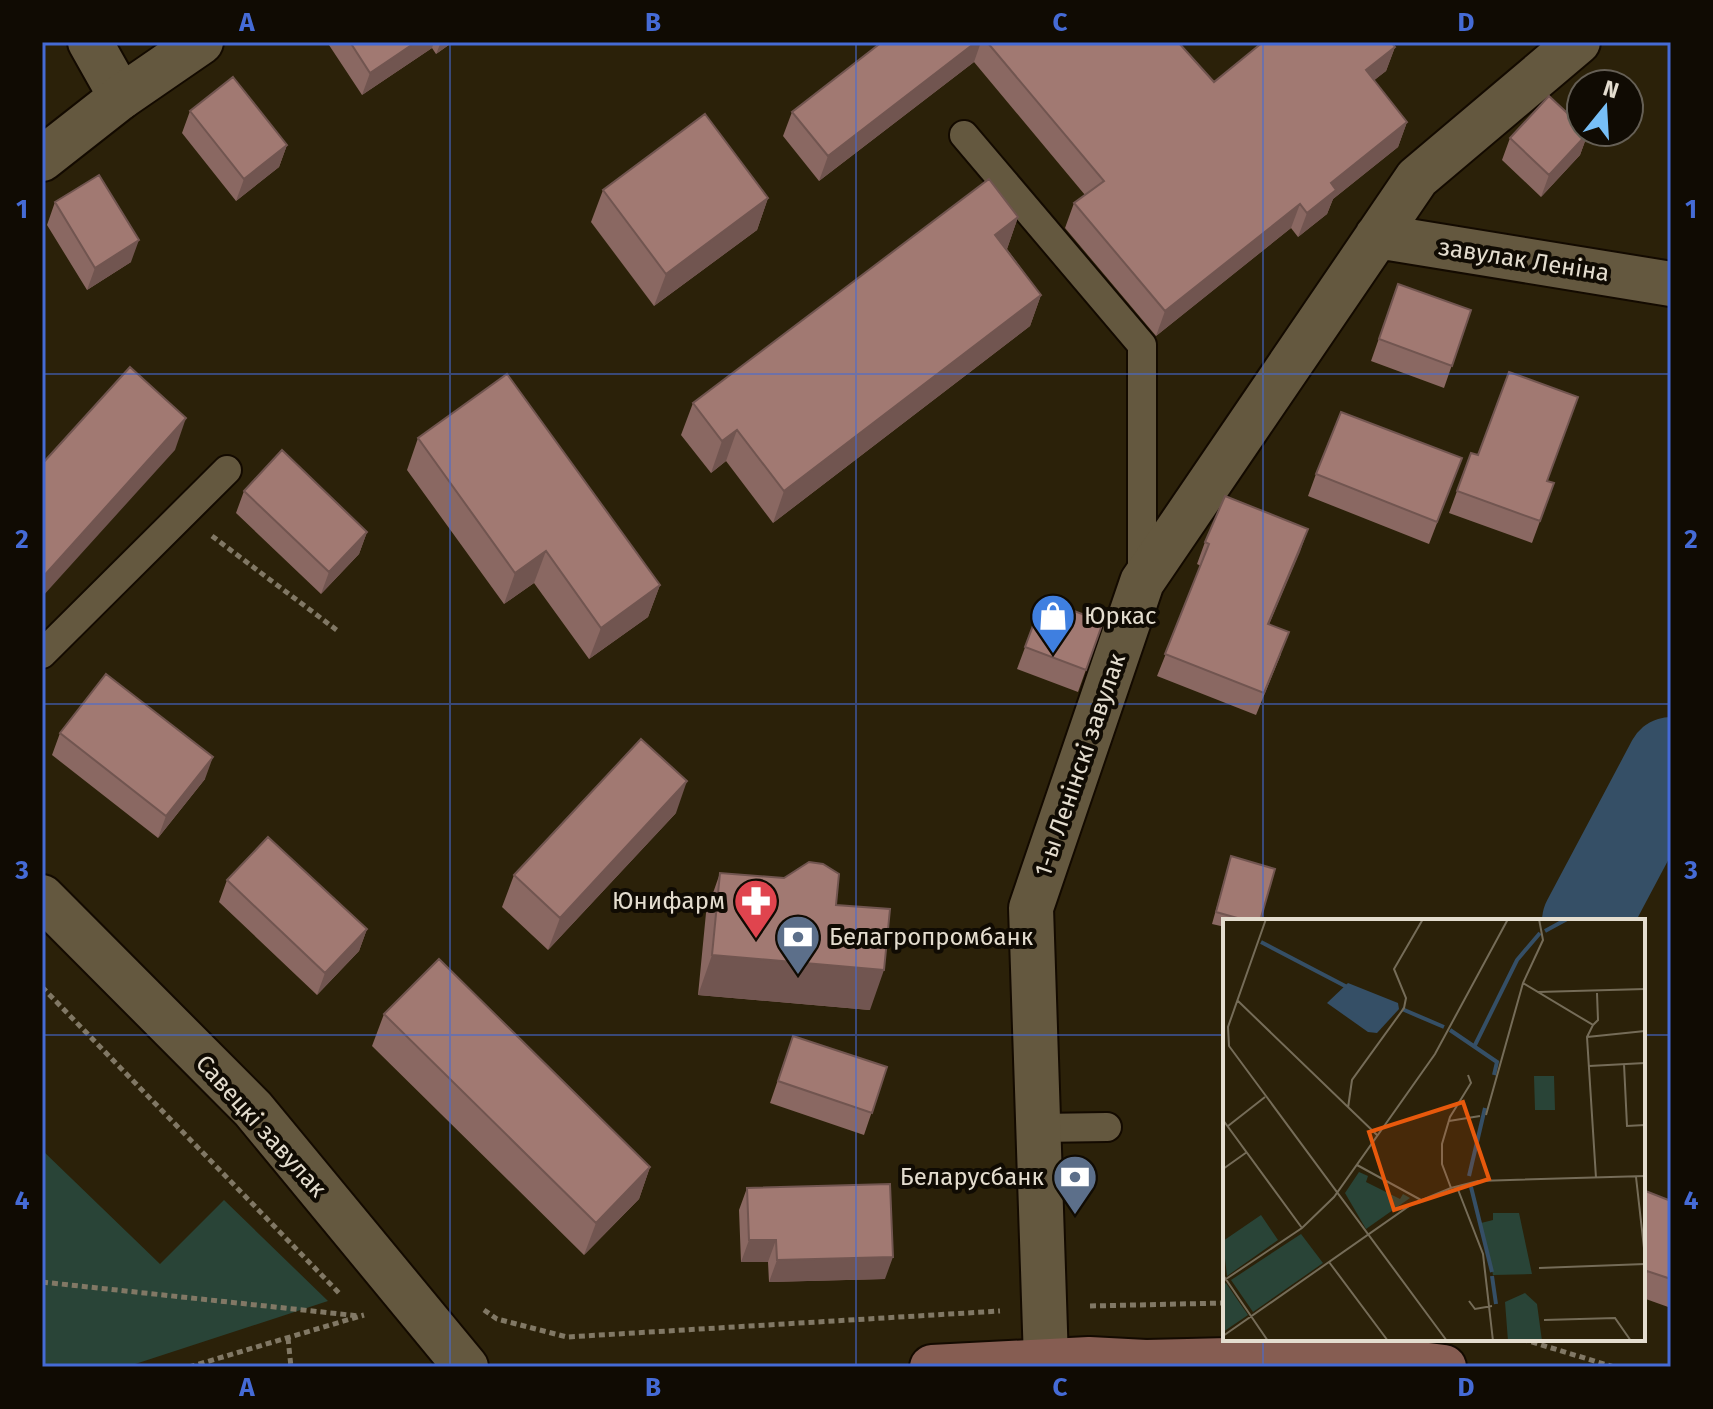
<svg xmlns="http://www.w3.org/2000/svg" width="1713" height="1409" viewBox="0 0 1713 1409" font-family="'Fira Sans',sans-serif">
	<rect width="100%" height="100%" fill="#2b2109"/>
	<path fill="#294437" d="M42,1150L160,1264L224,1200L328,1301L126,1367H42Z"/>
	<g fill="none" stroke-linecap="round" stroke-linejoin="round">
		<path stroke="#354f66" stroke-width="88" d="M1586,921L1671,761"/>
		<g stroke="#130a00" stroke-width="32">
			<path id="service" d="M964,135L1142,345V577
				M42,654L227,470
				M1039,1128L1107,1127"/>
		</g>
		<g stroke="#130a00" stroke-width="48">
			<path id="minor" d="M90,42L121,97
				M1377,236L1671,284
				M42,897L253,1109L466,1367
				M1046,1360L1031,908L1142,582L1417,178L1578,42"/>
		</g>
		<g stroke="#130a00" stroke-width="48">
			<path id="tertiary" d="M42,159L121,97L201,42"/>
		</g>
		<g stroke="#130a00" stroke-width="48">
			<path id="secondary" d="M932,1367L1089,1359L1146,1362L1365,1357L1444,1367"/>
		</g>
		<path stroke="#817865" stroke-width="5" stroke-dasharray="6 4" stroke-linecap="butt" d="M212,536L338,631
			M42,987L340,1294
			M42,1282L359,1316
			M1090,1306L1225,1303
			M484,1310L497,1319L567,1337L1000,1311
			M288,1338L291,1367
			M1522,1339L1614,1367
			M189,1367L364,1315"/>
		<use href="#service" stroke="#64583f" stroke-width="28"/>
		<use href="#minor" stroke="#64583f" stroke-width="44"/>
		<use href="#tertiary" stroke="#64583f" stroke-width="44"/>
		<use href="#secondary" stroke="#865d52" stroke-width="44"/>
	</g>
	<path fill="#8a6862" d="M327,42H453L436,54L432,48L362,95Z
		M882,42H1178L1214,82L1395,47L1386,71L1374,80L1407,122L1398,147L1333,199L1327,214L1298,237L1291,228L1156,336L1065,228L1074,203L1085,195L974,62L819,181L783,136L792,112Z
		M190,111L287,145L279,167L236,201L182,133Z
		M1588,133L1580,155L1541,197L1502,160L1510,138Z
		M603,190L768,198L757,230L654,306L591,222Z
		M55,202L131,262L87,290L47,225Z
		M1018,217L1007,249L1041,295L1030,326L773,523L726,461L711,473L681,435L693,403Z
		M1398,284L1471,310L1444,388L1371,361Z
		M418,438L660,585L648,617L589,659L534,583L504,604L407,470Z
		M1471,453L1554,483L1532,543L1449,513Z
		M1462,458L1429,544L1308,496L1316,474Z
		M244,491L367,532L359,554L321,594L236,513Z
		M1308,529L1269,624L1281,654L1256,715L1157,676L1201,566L1197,564L1205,542Z
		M1043,599L1103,622L1078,692L1017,669Z
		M60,733L205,779L158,838L52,755Z
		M676,813L548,950L502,907L514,875Z
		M1231,856L1260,921H1225V927L1212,924Z
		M720,873L836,905L870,1010L698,995L706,913Z
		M227,880L367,929L359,951L317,995L219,902Z
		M384,1014L650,1167L639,1199L584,1255L372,1046Z
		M793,1036L887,1067L864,1135L770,1103Z
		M747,1188L885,1279L769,1282L768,1262H741L739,1210Z
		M1643,1190L1671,1201V1308L1643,1298Z"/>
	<path fill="#715550" d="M416,42H434L432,48L362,95L370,73Z
		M441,42H453L436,54Z
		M976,42H981L974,62L819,181L828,156Z
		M1395,47L1386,71L1357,94L1366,70Z
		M1407,122L1398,147L1333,199L1327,214L1298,237L1307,213L1331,183Z
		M1588,133L1580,155L1541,197L1549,175Z
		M287,145L279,167L236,201L244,179Z
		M768,198L757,230L654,306L666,274Z
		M1300,204L1291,228L1156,336L1165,311Z
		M1018,217L1007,249L995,235Z
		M139,240L131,262L87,290L95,268Z
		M1041,295L1030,326L773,523L784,491Z
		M186,418L175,450L42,597V578Z
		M737,430L726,461L711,473L722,441Z
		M1308,529L1300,552L1260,646L1268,624Z
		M367,532L359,554L321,594L329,572Z
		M546,551L534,583L504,604L515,573Z
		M660,585L648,617L589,659L601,628Z
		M213,757L205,779L158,838L166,816Z
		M687,781L676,813L548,950L560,918Z
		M367,929L359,951L317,995L325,973Z
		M712,955L884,970L870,1010L698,995Z
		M650,1167L639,1199L584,1255L596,1223Z
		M749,1240H776L768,1262H741Z
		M893,1257L885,1279L769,1282L777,1260Z"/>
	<path fill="#a17972" stroke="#715550" stroke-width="2" d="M350,42H416L370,73Z
		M882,42H976L828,156L792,112Z
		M987,42H1178L1214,82L1263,42H1391L1395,47L1366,70L1407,122L1331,183L1336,190L1307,213L1300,204L1165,311L1074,203L1104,181Z
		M233,77L287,145L244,179L190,111Z
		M1549,96L1581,126V132L1588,133L1549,175L1510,138Z
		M705,114L768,198L666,274L603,190Z
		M99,175L139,240L95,268L55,202Z
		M989,179L1018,217L995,235L1041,295L784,491L737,430L722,441L693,403Z
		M1398,284L1471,310L1452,366L1379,339Z
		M130,367L186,418L42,578V464Z
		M1509,372L1578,397L1547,481L1554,483L1540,521L1457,491L1471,453L1478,455Z
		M507,374L660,585L601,628L546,551L515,573L418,438Z
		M1341,412L1462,458L1437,522L1316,474Z
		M282,450L367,532L329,572L244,491Z
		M1225,496L1308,529L1268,624L1289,632L1264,693L1165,654L1209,544L1205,542Z
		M1043,599L1103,622L1086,670L1025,647Z
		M106,674L213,757L166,816L60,733Z
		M641,739L687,781L560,918L514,875Z
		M268,837L367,929L325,973L227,880Z
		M1231,856L1275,869L1260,921H1248L1216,912Z
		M809,862L823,864L839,874L836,905L890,909L884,970L712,955L720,873L784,878Z
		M439,959L650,1167L596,1223L384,1014Z
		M793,1036L887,1067L872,1113L778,1081Z
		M890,1184L893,1257L777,1260L776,1240H749L747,1188Z
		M1643,1190L1671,1201V1279L1647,1271L1643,1281Z"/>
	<path fill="none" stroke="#456bd6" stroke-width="2" stroke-opacity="0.55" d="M450,42V1367M856,42V1367M1263,42V921M42,374H1671M42,704H1671M42,1035H1225M1643,1035H1671M1263,1339V1367"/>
	<defs>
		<g id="shop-pin" transform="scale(2.3)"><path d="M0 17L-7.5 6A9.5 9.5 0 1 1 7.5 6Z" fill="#3f7fe0" stroke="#100b03"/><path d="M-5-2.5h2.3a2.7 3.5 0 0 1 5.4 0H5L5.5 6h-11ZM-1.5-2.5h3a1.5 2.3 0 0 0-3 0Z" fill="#fff"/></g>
		<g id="pharmacy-pin" transform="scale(2.3)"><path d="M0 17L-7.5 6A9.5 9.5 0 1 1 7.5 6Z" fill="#e0444e" stroke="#100b03"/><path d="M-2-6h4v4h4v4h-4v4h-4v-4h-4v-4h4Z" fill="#fff"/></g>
		<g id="bank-pin" transform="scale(2.3)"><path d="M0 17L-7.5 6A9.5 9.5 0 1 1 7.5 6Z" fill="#5c6f8a" stroke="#100b03"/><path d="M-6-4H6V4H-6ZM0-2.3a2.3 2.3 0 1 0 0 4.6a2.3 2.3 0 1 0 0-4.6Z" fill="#fff"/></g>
	</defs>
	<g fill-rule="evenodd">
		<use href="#shop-pin" x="1053" y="616"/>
		<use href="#pharmacy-pin" x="756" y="901"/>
		<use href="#bank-pin" x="798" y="937"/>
		<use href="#bank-pin" x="1075" y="1177"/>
	</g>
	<g text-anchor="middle" stroke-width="8" stroke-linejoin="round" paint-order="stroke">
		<g font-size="24" fill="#e4ddcf" stroke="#100b03">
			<text transform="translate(1524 260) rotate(9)" y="8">завулак Леніна</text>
			<text transform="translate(1080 765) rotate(-71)" y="8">1-ы Ленінскі завулак</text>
			<text transform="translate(261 1126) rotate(48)" y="8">Савецкі завулак</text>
		</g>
		<g font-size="24" fill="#e4ddcf" stroke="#100b03" text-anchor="start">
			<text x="1084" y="624">Юркас</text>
			<text x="725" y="909" text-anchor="end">Юнифарм</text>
			<text x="829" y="945">Белагропромбанк</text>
			<text x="1044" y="1185" text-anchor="end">Беларусбанк</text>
		</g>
	</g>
	<g transform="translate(1223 919)">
		<rect width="422" height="422" fill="#2b2109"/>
		<path d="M311,157H331L332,191H312ZM136,253L145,257L143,263L177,280L180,275L187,279L143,310L122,274ZM270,294H296L309,355L270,356L258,304L270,301ZM38,296L55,321L4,357L0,322ZM78,315L100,344L30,393L8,361ZM3,364L25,396L0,413V366ZM302,374L314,385L319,422H285L282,383Z" fill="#294437"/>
		<path d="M125,64L175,84L176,90L154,114L145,113L104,84Z" fill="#354f66"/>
		<path fill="none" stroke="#354f66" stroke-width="4" d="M322,12L344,0M38,23L126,69M179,90L221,108M227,111L274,143L271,156M251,128L294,41L317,14M246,257L262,189M248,268L269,353M269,357L273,385"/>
		<path fill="none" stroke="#756c58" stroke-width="2" d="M43,0L5,108L6,127L224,422M300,64L370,106L364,118L373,259M315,73L422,70M14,81L154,216M370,106L375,101L374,74M364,118L422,112M401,145L404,207L422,206M366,147L422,144M125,189L129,161L181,89L183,79L171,50L200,0M263,196L300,64L320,21L316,0M0,201L79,309M226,202L257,197M5,207L42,178M134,246L198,281M0,250L24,233M413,258L422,338M234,268L260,335L270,422M228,269L219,245V225L227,198L248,164L245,156M106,343L165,422M316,349L422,345M0,356L45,422M0,362L79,309L111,278L212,135L285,0M246,382L252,390L269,387M321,401L392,399L408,422M0,417L189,285L228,269L255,262L422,257"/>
		<path fill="#e8590c" fill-opacity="0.15" stroke="#e8590c" stroke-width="4" d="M240,183L266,260L171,291L146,213Z"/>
		<rect width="422" height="422" fill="none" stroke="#e4ddcf" stroke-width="4"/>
	</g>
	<rect width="1713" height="1409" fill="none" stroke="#100b03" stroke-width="88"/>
	<g transform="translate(1605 108) rotate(18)"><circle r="38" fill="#100b03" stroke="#655f55" stroke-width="2"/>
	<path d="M0-6L14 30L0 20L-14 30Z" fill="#77bff7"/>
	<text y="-12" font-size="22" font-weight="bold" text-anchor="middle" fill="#e4ddcf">N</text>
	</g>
	<rect x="44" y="44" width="1625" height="1321" fill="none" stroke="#456bd6" stroke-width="3"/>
	<g font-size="26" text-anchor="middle" font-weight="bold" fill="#456bd6">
		<text x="247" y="31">A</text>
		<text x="653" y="31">B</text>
		<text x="1060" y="31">C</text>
		<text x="1466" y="31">D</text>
		<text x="22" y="218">1</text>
		<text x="1691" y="218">1</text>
		<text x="22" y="548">2</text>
		<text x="1691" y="548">2</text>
		<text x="22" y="879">3</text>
		<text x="1691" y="879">3</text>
		<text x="22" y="1209">4</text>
		<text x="1691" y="1209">4</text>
		<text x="247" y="1396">A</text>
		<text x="653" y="1396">B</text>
		<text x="1060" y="1396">C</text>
		<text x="1466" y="1396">D</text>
	</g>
</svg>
